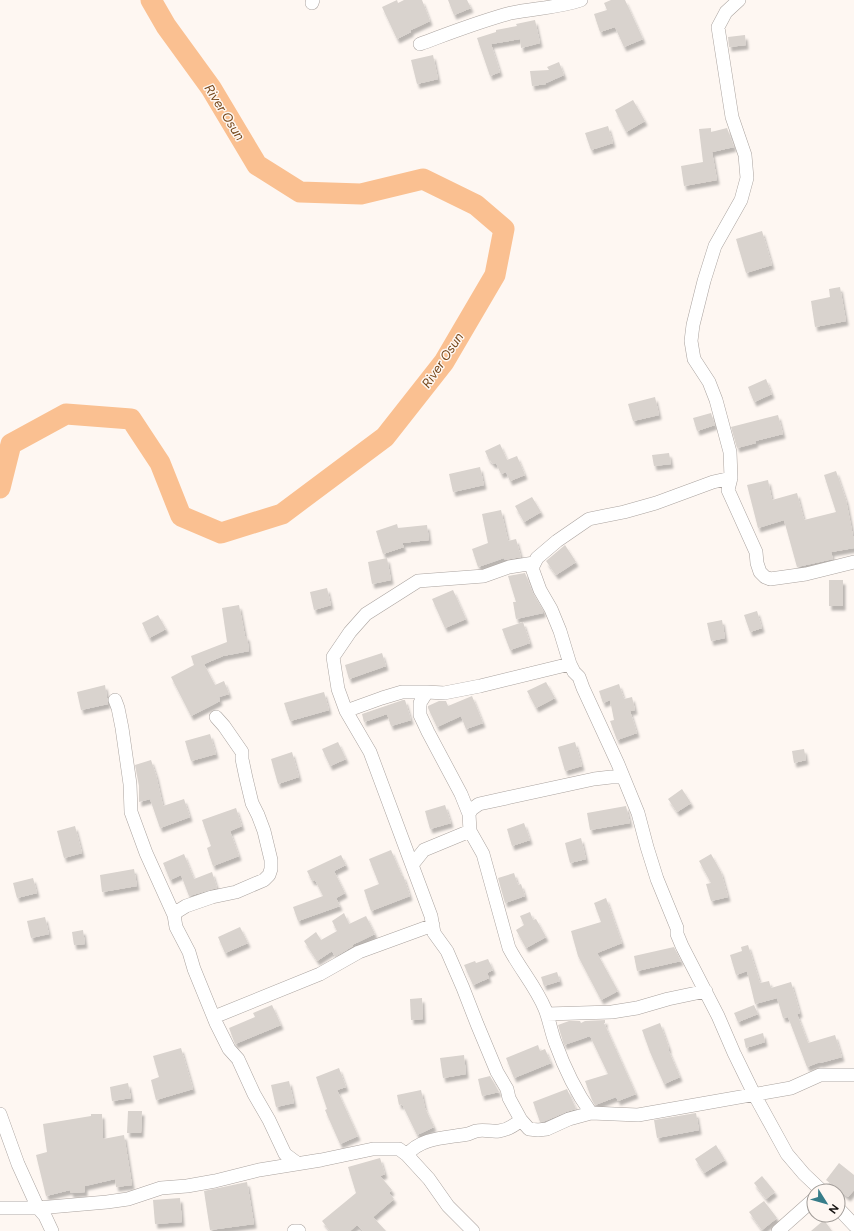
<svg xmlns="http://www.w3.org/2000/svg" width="854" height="1231" viewBox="0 0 854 1231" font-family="Figtree,sans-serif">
	<defs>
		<filter id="shadow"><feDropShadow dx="2.5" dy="4.5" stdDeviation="1" flood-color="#0004"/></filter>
	</defs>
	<rect width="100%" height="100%" fill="#fef7f2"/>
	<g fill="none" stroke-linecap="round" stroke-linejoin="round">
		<path stroke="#fac091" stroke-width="21" d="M0,488L11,444L66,414L131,419L160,463L181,516L221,533L282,514L385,437L444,362L495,275L504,229L476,205L423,179L361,194L300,192L257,165L211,88L166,26L151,0"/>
	</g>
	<path fill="#d9d3ce" filter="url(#shadow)" d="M397,0L398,3L404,0H422L430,21L411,30V32L397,39L382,7Z
		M448,0H467L471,8L454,15Z
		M611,0H625L643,39L624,47L615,27L600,32L594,14L607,10L604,3Z
		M535,20L540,43L521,48L520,39L491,44L500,72L490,76L477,38L496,32V30L517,26L516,24Z
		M745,35L746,45L729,47L728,37Z
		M433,55L438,79L417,84L411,60Z
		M559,62L564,75L546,83V84L532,86L530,71L549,70L547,67Z
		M633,100L645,121L626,132L615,110Z
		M608,126L613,143L591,150L585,133Z
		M711,128V132L727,128L734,147L712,152L717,180L684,186L681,166L703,162L699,129Z
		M762,231L772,265L746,273L736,239Z
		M840,287L846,321L815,327L811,301L830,297L829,289Z
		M766,379L772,394L754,402L748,387Z
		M655,397L659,415L633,421L628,404Z
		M711,413L715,425L697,431L693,418Z
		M778,415L783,434L755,441L756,443L737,448L731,427Z
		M500,444L507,460L517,456L525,475L510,481L506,472L501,474L496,463L493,464L490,460H489L485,451Z
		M669,453L671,464L654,466L652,455Z
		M480,467L484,485L453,492L449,474Z
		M836,471L846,500L854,541V548L831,552L833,559L797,567L784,520L758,528L747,485L768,480L772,500L797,493L804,520L836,512L824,475Z
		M532,497L541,512L524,522L515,506Z
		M501,510L508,541L516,539L521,557L505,560L504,558L478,567L472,549L488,543L482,514Z
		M397,524L398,528L427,525L429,540L402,543L404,547L383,554L376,531Z
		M565,545L576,562L556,575L546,561Z
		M387,558L391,580L372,584L368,562Z
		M525,573L533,593L543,610V613L516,619L513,602H516L508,576Z
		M829,580H843V606H829Z
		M327,588L331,605L314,610L310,592Z
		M453,590L466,619L445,628L432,599Z
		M239,605L245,636H247L249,651L223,656L204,664L215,685L224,681L229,694L219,697L220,701L191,716L171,677L194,665L191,656L227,642L222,608Z
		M757,611L762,628L750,632L744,615Z
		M158,615L166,629L149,638L142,623Z
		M722,620L725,638L711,641L707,623Z
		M523,622L530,643L510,650L502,629Z
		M382,653L386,666L349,679L345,665Z
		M546,682L555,698L536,708L527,691Z
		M619,684L624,699L632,697L635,710L630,711L637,733L617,740L610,721L614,720L610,700L603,703L599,691Z
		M105,685L108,704L81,710L77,692Z
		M324,692L329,710L290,721L284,703Z
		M472,696L483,723L466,729L461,716L437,727L428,708V706L439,701H446L448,706Z
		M403,700H405L411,720L391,726L387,714L364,722L362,714Z
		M210,734L216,754L191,761L185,741Z
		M338,742L346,759L330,766L322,749Z
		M575,742L582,766L565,771L558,747Z
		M804,749L806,760L794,763L792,751Z
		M292,752L299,777L278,784L271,759Z
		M151,760L156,775L163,806L184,799L190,817L160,828L150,799L139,802V786L135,765Z
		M682,789L691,803L677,812L668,799Z
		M445,805L451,823L430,829L425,811Z
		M626,806L630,823L590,830L587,813Z
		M236,808L242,826L230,831L239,856L213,866L207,848L211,846L202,820Z
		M524,823L530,840L512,846L507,829Z
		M75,826L82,853L64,858L57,831Z
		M581,838L586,859L570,863L565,843Z
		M391,850L402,876L403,875L410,896L371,911L364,890L379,884L369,859Z
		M184,854L194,879L212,872L217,888L189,896L181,875L170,880L163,863Z
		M711,854L721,872L728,897L711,901L706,884L711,883L699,861Z
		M341,855L346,865L334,871L345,893L336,898L340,906L298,921L293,907L323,896L315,880L312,881L307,871Z
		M134,869L137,886L102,892L100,875Z
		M514,873L518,885L521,884L525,896L505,903L498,878Z
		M33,878L37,893L17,898L13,883Z
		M606,898L622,943L597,953L618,991L601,1000L578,956L571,931L601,922L594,903Z
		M530,912L533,920L536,919L546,937L526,948L516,930L524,925L520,916Z
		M344,913L349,924L366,916L375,934L352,945L353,946L335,957L332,951L317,961L304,941L316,932L321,940L337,931L332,921Z
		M45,917L49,934L31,938L27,921Z
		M240,927L248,943L225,953L218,937Z
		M83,930L85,944L74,945L72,932Z
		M748,945L760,983L769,981L771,988L791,982L800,1013L797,1014L808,1043L835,1035L842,1057L820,1063V1062L807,1067L788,1017L783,1018L777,998L755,1004L747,971L736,975L730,955L742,951L741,947Z
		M674,947L681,961L637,971L634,956Z
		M488,959L493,970L487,973L489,978L473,985L464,965L475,961L476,963Z
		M557,972L560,981L544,986L541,977Z
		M422,998L423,1019L411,1020L410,999Z
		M272,1005L281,1025L235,1044L229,1028L255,1017L253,1013Z
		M754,1005L758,1014L738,1022L734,1013Z
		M605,1020V1023H604L636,1094L618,1101L616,1097L595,1105L592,1100L585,1081L608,1074L590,1036L564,1045L558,1025L569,1021H580L581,1023L585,1021Z
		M660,1023L669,1048L668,1049L680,1077L664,1084L650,1052L642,1030Z
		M763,1033L765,1042L746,1048L744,1039Z
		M538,1045L540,1051L545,1049L551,1063L514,1078L506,1058Z
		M181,1048L193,1089L156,1100L151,1080L159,1077L153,1056Z
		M464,1055L466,1074L443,1078L440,1058Z
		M339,1068L346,1087L337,1090L358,1136L340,1144L325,1110L327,1109L316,1077Z
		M490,1076L499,1092L482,1096L478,1079Z
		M289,1081L294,1103L276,1107L271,1085Z
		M128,1083L131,1098L112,1101L110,1087Z
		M567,1089L576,1109L566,1112L545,1121L540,1122L533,1102Z
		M421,1090L425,1108L434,1127L417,1135L402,1104L399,1105L397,1095Z
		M128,1111H142L141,1133H127Z
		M696,1113L699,1130L657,1138L654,1120Z
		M91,1114H102L103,1139L124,1135L132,1185L116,1187L115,1179L85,1186V1192L71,1193L70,1190L46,1196L36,1155L47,1152L43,1124L91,1116Z
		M716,1145L725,1160L704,1173L695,1159Z
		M380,1158L385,1174L380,1176L392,1190L389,1193L394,1199L373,1217L386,1231H363L357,1225L350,1231H330L322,1221L356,1193L348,1167Z
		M839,1163L854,1175V1190L848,1197L826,1180Z
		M762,1176L775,1192L766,1199L754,1183Z
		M247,1182L254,1224L210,1230L204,1191Z
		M180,1198L182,1222L155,1224L153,1200Z
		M764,1201L777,1218L762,1230L749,1212Z
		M824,1220L832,1231H811Z"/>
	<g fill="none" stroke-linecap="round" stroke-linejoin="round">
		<g stroke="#aaa39f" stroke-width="14">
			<path id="street" d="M739,0L726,12L718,27L732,117L745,155L747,178L741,200L715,246L704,281L693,325L691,341L694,359L709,382L716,400L730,452L731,478L728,490L756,552L757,563L760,572L765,577L770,579L806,574L854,562
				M312,3L313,0
				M420,44C450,33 480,21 511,13C534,8 558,8 581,0
				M731,478L713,482L656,503L624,512L589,519L557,541L537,558L532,568L540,590L551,609L560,631L570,664L574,672L579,677L583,688L618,764L638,813L647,847L657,879L677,928V934L682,946L718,1016L734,1053L754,1094L787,1154L804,1174L822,1191
				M115,700L118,708L122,728L130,784L131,812L146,853L174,915
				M346,711L382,698L402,692H427
				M216,717L224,726L242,752V759L246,778L252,803L258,815L264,831L271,860V869L269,875L264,880L236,892L212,897L186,906L178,911L174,915L176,927L189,952L194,969L216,1023L229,1049L238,1059L254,1094L269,1120L285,1154L297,1163
				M623,777H611L594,779L479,804L472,809L469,814L470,831L483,854L509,948C520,969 536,987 545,1009C549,1019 551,1031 555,1042C564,1067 576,1092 591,1113L638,1115L791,1088L820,1075H854
				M469,814L461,794L428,732L420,715V703L427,692L444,693L480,686L570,664
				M470,831L424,850L412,865L431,916L434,933L447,951L463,988L477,1024L497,1072L507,1089L509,1098L521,1120L529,1129L538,1130L547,1129L569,1119L591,1113
				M412,865L370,752L346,711L338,689L333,657L350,632L366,614L418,581L484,576L509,567L534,563
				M547,1014L612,1012L637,1008L668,999L706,991
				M214,1017L320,974L359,952L433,925
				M0,1114L18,1164L38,1208L45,1216L52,1231
				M407,1155C421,1137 447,1138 468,1134C471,1133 473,1132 476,1131C484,1129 491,1132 499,1131C506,1130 515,1125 521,1120
				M0,1208H38L107,1202L128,1199L161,1188L187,1186L215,1181L259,1170L321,1160L373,1149H399L407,1155L429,1179L448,1206L473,1231
				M838,1208L854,1225
				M294,1231H299
				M778,1231L814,1199"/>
		</g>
		<use href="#street" stroke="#fff" stroke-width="13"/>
	</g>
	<g text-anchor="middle" stroke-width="3" stroke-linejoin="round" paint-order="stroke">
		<g font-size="13" font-style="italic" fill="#77481b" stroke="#fef7f2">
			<text transform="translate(225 112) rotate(58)" y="5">River Osun</text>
			<text transform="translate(442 360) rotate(-56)" y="5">River Osun</text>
		</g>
	</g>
	<g transform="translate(826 1203) rotate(127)"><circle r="19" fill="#fef7f2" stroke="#a09b97"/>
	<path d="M0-3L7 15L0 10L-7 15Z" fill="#377d89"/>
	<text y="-6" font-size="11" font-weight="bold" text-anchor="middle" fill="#13110f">N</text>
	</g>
</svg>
